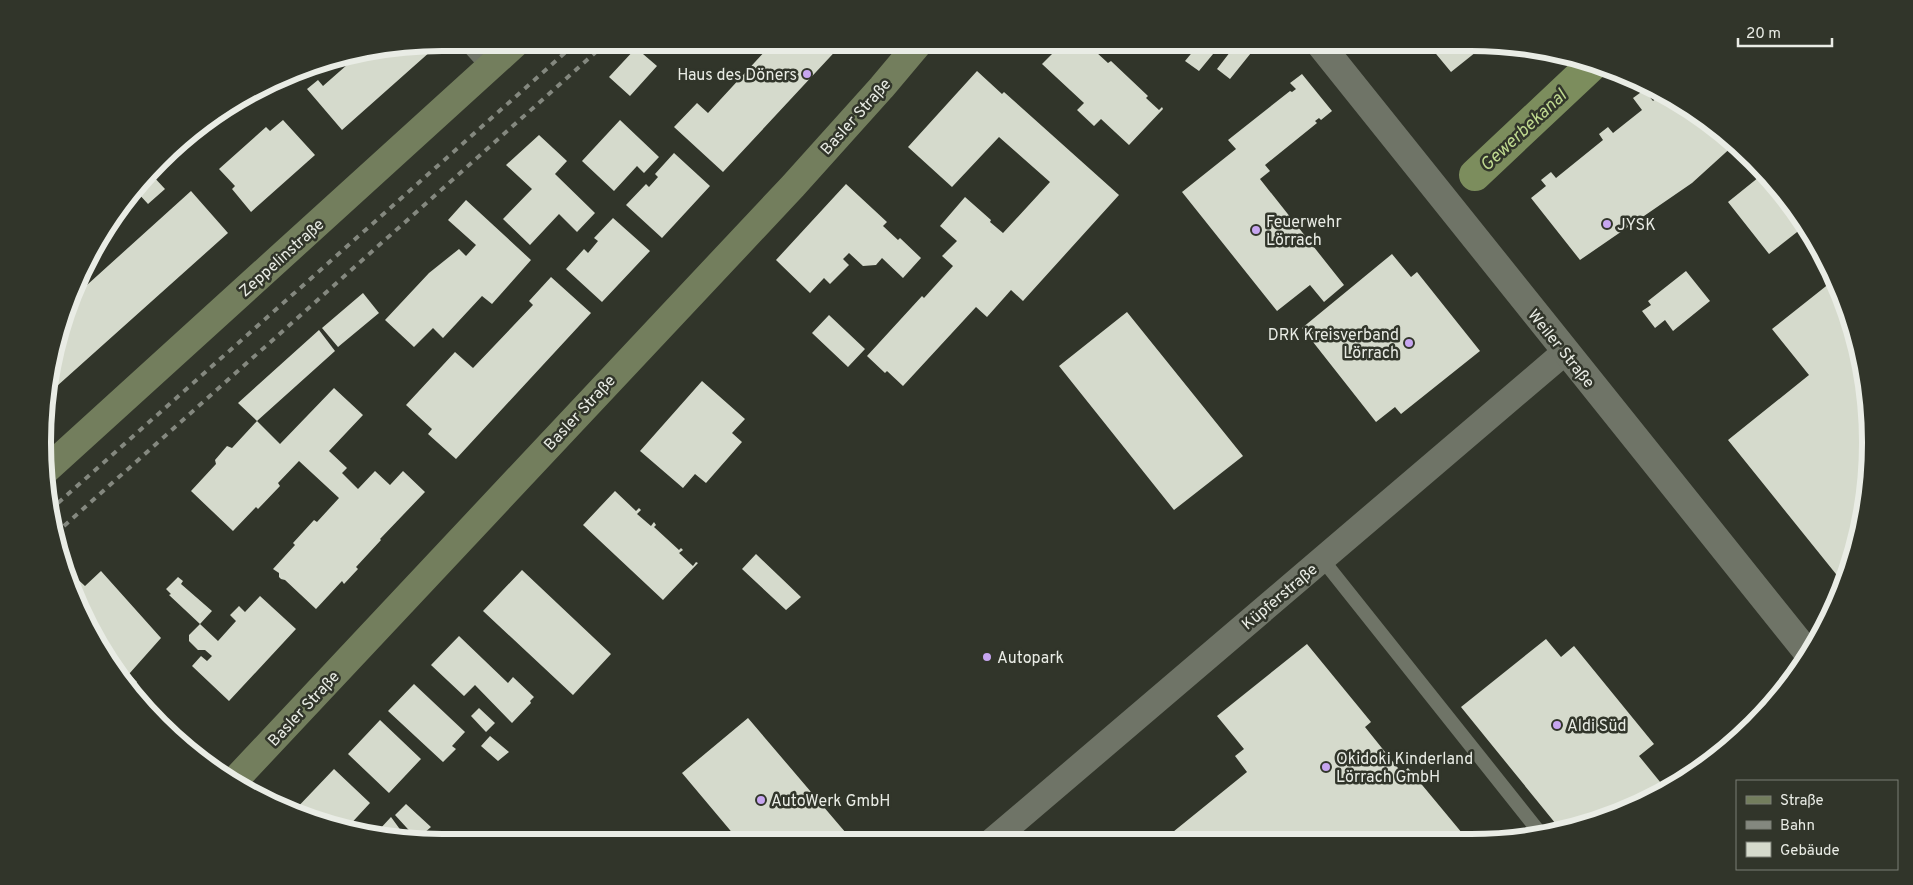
<svg xmlns="http://www.w3.org/2000/svg" width="1913" height="885" viewBox="0 0 1913 885" font-family="Overpass,sans-serif">
	<rect width="100%" height="100%" fill="#31352a"/>
	<g fill="none" stroke-linecap="round" stroke-linejoin="round">
		<path stroke="#7c8d5d" stroke-width="32" d="M1475,175L1593,64"/>
	</g>
	<path fill="#d5dacc" d="M440,43L342,130L307,89L318,80L323,86L356,57Z
		M767,43H843L723,172L674,127L697,103L708,113L767,49L764,46Z
		M994,43H1014L1006,52Z
		M1063,43H1101L1096,48L1098,49L1096,52L1108,63L1111,61L1148,96L1146,98L1159,110L1162,107L1163,109L1129,145L1101,119L1094,126L1077,110L1084,103L1042,64Z
		M1200,43H1211L1218,48L1199,71L1185,61Z
		M1237,43H1259L1230,79L1217,69Z
		M1427,43H1471L1486,44L1451,72Z
		M636,48L657,66L630,96L609,77Z
		M977,71L1002,94L1004,92L1119,195L1023,301L1011,290L987,317L976,307L903,386L887,371L885,373L867,356L922,296L924,298L953,266L942,256L957,241L940,226L965,197L991,220L990,222L1003,233L1050,182L999,137L952,187L908,147Z
		M1302,74L1332,111L1321,120L1319,118L1315,121L1317,123L1265,165L1270,171L1260,179L1344,285L1324,302L1310,285L1277,311L1182,192L1236,149L1228,140L1290,91L1292,92L1296,89L1290,83Z
		M1644,90L1653,101L1662,94L1692,110L1735,144L1692,183L1580,260L1531,198L1546,186L1541,180L1551,172L1556,178L1603,140L1599,134L1608,127L1613,133L1642,110L1633,98Z
		M283,120L315,155L251,212L232,189L235,186L219,169L266,127L270,131Z
		M620,120L659,157L644,173L637,166L614,191L582,161Z
		M539,135L567,161L555,174L595,213L577,232L559,214L530,245L503,219L532,189L506,165Z
		M674,153L710,186L662,238L626,205L646,184L649,187L658,177L655,174Z
		M1764,173L1806,225L1769,254L1728,202Z
		M152,175L165,189L148,204L137,192Z
		M846,184L887,222L883,226L898,240L900,238L921,258L903,278L882,258L876,265L863,266L849,253L843,259L849,265L830,284L824,278L810,293L776,260Z
		M191,191L228,233L47,395L50,365L77,294Z
		M466,200L531,260L492,304L482,296L443,338L433,328L414,347L385,320L429,273L459,249L466,256L476,245L448,220Z
		M613,218L650,251L602,302L566,269L584,249L588,253L598,241L594,238Z
		M1392,254L1411,277L1417,272L1480,351L1401,414L1395,407L1376,422L1302,328Z
		M1686,271L1710,301L1673,331L1665,320L1655,328L1642,311L1651,305L1648,301Z
		M551,277L591,313L456,459L428,434L432,429L406,405L455,352L473,368L533,305L529,301Z
		M1835,279L1840,289L1863,364L1870,442L1863,520L1844,584L1728,440L1809,375L1772,329Z
		M363,293L379,313L338,347L322,328Z
		M1127,312L1243,456L1174,510L1059,366Z
		M829,315L865,349L848,367L812,333Z
		M319,330L335,351L257,421L238,403Z
		M702,381L745,419L732,433L742,442L706,483L695,474L683,488L640,451Z
		M334,388L363,415L329,451L347,468L342,473L358,489L375,471L390,485L403,471L425,492L380,539L381,540L356,567L358,569L344,584L342,581L316,609L285,580L281,579L279,577V573L273,569L295,545L293,543L314,520L317,522L339,498L299,461L278,483L280,486L258,509L256,507L233,531L191,491L216,464L215,460L227,446L232,448L257,421L280,444Z
		M615,491L636,511L639,508L641,510L637,514L651,526L654,522L656,525L654,527L679,550L681,548L683,550L679,553L693,566L696,562L698,563L663,600L583,525Z
		M756,554L801,597L786,610L742,569Z
		M522,570L611,654L573,695L483,611Z
		M101,571L161,638L129,674L137,682L133,687L96,642L71,577L73,575L85,586Z
		M178,577L183,581L181,584L212,611L200,624L169,595L171,594L166,589Z
		M260,596L296,629L229,701L192,666L201,656L207,661L212,656L205,650H198L189,641V635L200,624L218,641L236,621L230,615L239,606L245,612Z
		M459,636L508,683L513,677L534,697L530,701L531,703L512,723L475,685L464,696L431,665Z
		M1546,639L1561,657L1574,646L1654,744L1639,756L1665,788L1624,812L1560,829L1461,707Z
		M1307,644L1371,722L1365,727L1402,773L1408,768L1467,839L1171,840L1168,836L1247,772L1235,756L1244,749L1217,716Z
		M414,684L465,732L452,746L456,749L443,762L388,711Z
		M150,705L190,742L185,747L179,743L149,707Z
		M479,708L495,723L486,732L471,716Z
		M748,718L840,826L853,841L740,842L682,773Z
		M380,720L421,759L389,793L348,754Z
		M490,736L509,752L498,761L481,746Z
		M334,769L370,803L346,829L292,813Z
		M406,804L431,827L417,839L395,815Z
		M391,817L407,839L382,837L384,835L379,830Z"/>
	<g fill="none" stroke-linecap="round" stroke-linejoin="round">
		<path stroke="#6f7467" stroke-width="14" d="M1322,559L1541,834"/>
		<path stroke="#6f7467" stroke-width="26" d="M474,43L493,64
			M992,841L1565,352"/>
		<path stroke="#6f7467" stroke-width="28" d="M1319,43L1807,652"/>
		<path stroke="#737e5d" stroke-width="28" d="M45,471L516,43
			M236,779L793,186L882,87L919,43"/>
		<path stroke="#84887f" stroke-width="4" stroke-dasharray="6 6" stroke-linecap="butt" d="M49,511L576,43
			M55,534L606,43"/>
	</g>
	<g fill="#c7a6f0" stroke="#31352a" stroke-width="2">
		<circle cx="807" cy="74" r="5"/>
		<circle cx="1607" cy="224" r="5"/>
		<circle cx="1256" cy="230" r="5"/>
		<circle cx="1409" cy="343" r="5"/>
		<circle cx="987" cy="657" r="5"/>
		<circle cx="1557" cy="725" r="5"/>
		<circle cx="1326" cy="767" r="5"/>
		<circle cx="761" cy="800" r="5"/>
	</g>
	<g text-anchor="middle" stroke-width="5" stroke-linejoin="round" paint-order="stroke">
		<g font-size="16" fill="#e9ece5" stroke="#31352a" text-anchor="start">
			<text x="797" y="80" text-anchor="end">Haus des Döners</text>
			<text x="1266" y="227">Feuerwehr<tspan x="1266" dy="18">Lörrach</tspan></text>
			<text x="1617" y="230">JYSK</text>
			<text x="1399" y="340" text-anchor="end">DRK Kreisverband<tspan x="1399" dy="18">Lörrach</tspan></text>
			<text x="997" y="663">Autopark</text>
			<text x="1567" y="731">Aldi Süd</text>
			<text x="1336" y="764">Okidoki Kinderland<tspan x="1336" dy="18">Lörrach GmbH</tspan></text>
			<text x="771" y="806">AutoWerk GmbH</text>
		</g>
		<g font-size="16" fill="#e9ece5" stroke="#31352a">
			<text transform="translate(855 116) rotate(-48)" y="6">Basler Straße</text>
			<text transform="translate(281 257) rotate(-42)" y="6">Zeppelinstraße</text>
			<text transform="translate(1562 348) rotate(51)" y="6">Weiler Straße</text>
			<text transform="translate(579 412) rotate(-47)" y="6">Basler Straße</text>
			<text transform="translate(1279 596) rotate(-40)" y="6">Küpferstraße</text>
			<text transform="translate(303 708) rotate(-47)" y="6">Basler Straße</text>
		</g>
		<g font-size="18" font-style="italic" fill="#bfd98f" stroke="#31352a">
			<text transform="translate(1523 130) rotate(-43)" y="6">Gewerbekanal</text>
		</g>
	</g>
	<path d="M0 0H1913V885H0ZM442 51H1471A391 391 0 0 1 1862 442V443A391 391 0 0 1 1471 834H442A391 391 0 0 1 51 443V442A391 391 0 0 1 442 51Z" fill="#31352a" fill-rule="evenodd"/>
	<path fill="none" stroke="#e9ece5" stroke-width="6" d="M442 51H1471A391 391 0 0 1 1862 442V443A391 391 0 0 1 1471 834H442A391 391 0 0 1 51 443V442A391 391 0 0 1 442 51Z"/>
	<rect x="1736" y="780" width="162" height="90" fill="#31352a" stroke="#7b7e75"/>
	<rect x="1746" y="796" width="25" height="8" fill="#737e5d" stroke="#7b7e75"/>
	<text x="1780" y="805" font-size="15" fill="#e9ece5">Straße</text>
	<rect x="1746" y="821" width="25" height="8" fill="#84887f" stroke="#7b7e75"/>
	<text x="1780" y="830" font-size="15" fill="#e9ece5">Bahn</text>
	<rect x="1746" y="842" width="25" height="15" fill="#d5dacc" stroke="#7b7e75"/>
	<text x="1780" y="855" font-size="15" fill="#e9ece5">Gebäude</text>
	<path d="M1738 38v8h94v-8" fill="none" stroke="#e9ece5" stroke-width="2.5"/>
	<text x="1746" y="38" font-size="15" fill="#e9ece5" stroke="#31352a" stroke-width="4" paint-order="stroke">20 m</text>
</svg>
